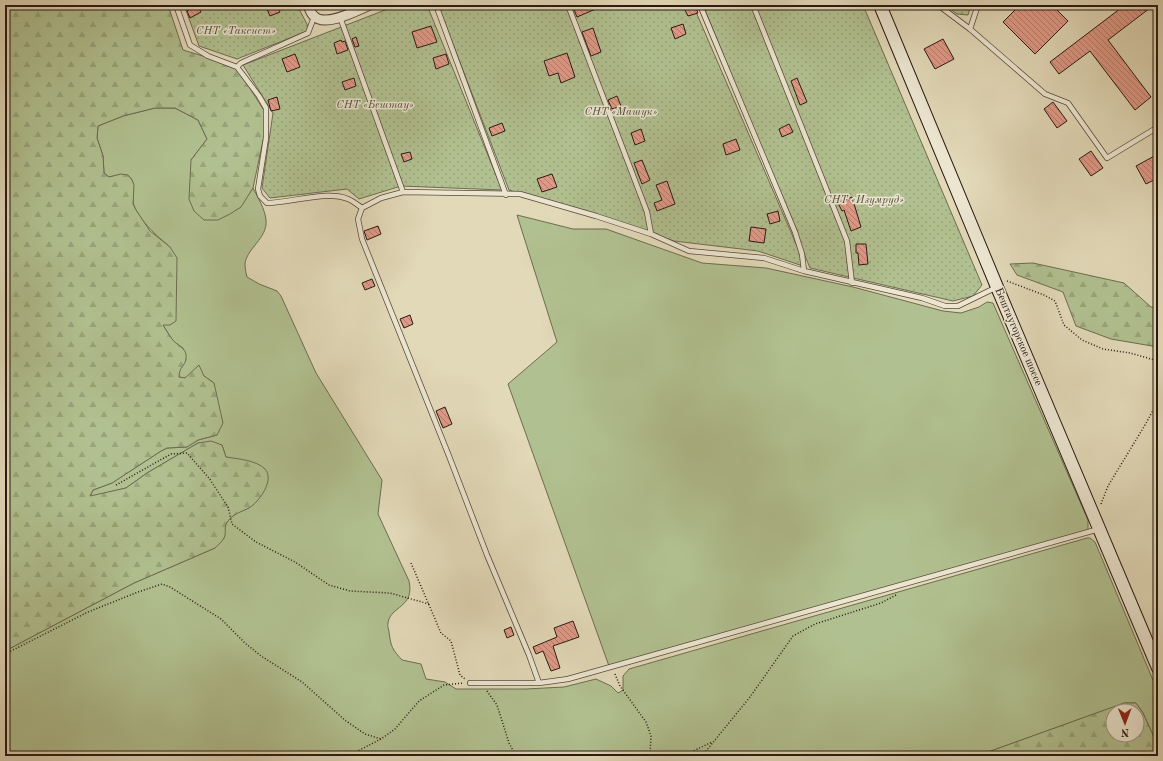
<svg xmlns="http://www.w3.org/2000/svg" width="1163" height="761" viewBox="0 0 1163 761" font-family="'Old Standard TT',serif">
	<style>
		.grass { fill: #b1c090; stroke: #6d6c51 }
		.forest { fill: url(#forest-firs); stroke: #6d6c51; fill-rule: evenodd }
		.park { fill: url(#park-dots); stroke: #6d6c51 }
		.building { fill: url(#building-back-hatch); stroke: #291912 }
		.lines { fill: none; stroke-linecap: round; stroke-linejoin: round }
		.lane-casing { stroke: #57493c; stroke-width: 6 }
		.street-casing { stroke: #57493c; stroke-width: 11 }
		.secondary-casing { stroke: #291912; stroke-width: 14 }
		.path { stroke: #291912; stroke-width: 1.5; stroke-dasharray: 1 2; stroke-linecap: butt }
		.lane { stroke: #ece6d1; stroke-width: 4.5 }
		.street { stroke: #ece6d1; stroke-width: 9 }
		.secondary { stroke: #ece6d1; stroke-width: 12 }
		.labels { text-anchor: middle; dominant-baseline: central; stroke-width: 3; stroke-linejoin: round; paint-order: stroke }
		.park-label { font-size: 11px; font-style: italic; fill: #524b38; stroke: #ece6d1 }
		.street-label { font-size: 11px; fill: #291912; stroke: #ece6d1 }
	</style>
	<defs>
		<pattern id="forest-firs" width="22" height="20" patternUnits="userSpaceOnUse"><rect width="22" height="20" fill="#b1c090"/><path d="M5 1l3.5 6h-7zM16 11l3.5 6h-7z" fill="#98a47b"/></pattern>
		<pattern id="park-dots" width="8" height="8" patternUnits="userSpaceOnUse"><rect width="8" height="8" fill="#b1c090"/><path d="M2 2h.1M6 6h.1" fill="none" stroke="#98a47b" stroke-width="1.8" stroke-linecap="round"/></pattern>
		<pattern id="building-back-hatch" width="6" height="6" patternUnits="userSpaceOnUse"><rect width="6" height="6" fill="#e19a88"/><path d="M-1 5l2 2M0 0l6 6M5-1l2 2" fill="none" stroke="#b67d6e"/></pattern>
	</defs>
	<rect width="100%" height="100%" fill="#e2d9b8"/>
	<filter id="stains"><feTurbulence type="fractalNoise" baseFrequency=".005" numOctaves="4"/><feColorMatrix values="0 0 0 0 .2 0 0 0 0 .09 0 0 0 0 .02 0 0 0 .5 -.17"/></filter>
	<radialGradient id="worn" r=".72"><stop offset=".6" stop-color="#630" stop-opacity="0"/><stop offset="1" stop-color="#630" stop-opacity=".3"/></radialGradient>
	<path class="grass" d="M155,108H175L198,120L207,139L191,160L240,207L253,188C258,198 265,209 266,220C268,238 246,249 245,264C245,268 246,273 247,277L259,284L277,291L281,296L316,373L382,480L378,514L409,581C415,608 390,606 388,623C387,626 389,630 389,632C391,647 392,649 402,660L421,664L426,679L445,682L456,689H526L564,687L596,679L611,686L618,693L623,690V676L629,669L1087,538H1090L1095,542L1158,692V746L1143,713L1136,703H1125L977,756H5V651L134,583L215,548L224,538L225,526L228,520L238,512L249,508L254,463L226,457L222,445L198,443L147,473L126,488L90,497L93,490L112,483L161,451L167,448L187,447L198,440L217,435L214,383L204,376L185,378L179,377V370L186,360L183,348L173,341L163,325L170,247C157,236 145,226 136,210C126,194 147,168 109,177L104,173L103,156L97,138L98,126L123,116Z
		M517,215L573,229H606L702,263L766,268L853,287L943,311L961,313L979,307L987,302L993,303L1088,520V530L1083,534L609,666L508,384L557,342Z"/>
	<path class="forest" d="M5,5H168L183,50L236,66L268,117L253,188L241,207L230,214L218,220H204L194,211L189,199L191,160L207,139L198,120L175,108H155L123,116L98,126L97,138L103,156L104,173L109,177L121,174L128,175L132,180L134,185L133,204L136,210L150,231L170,247L177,258L176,321L170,325H163C166,330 169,335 172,339C177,346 188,348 186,359C185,366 179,367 179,377L185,378L199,365L204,376L214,383L223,423L217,435L198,440L187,447L167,448L161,451L112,483L93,490L90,496L126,488L147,473L198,443L211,441L222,445L226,457C238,459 256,460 265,469C275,480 259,502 249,508C241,512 233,514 228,521C223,526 227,533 224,538C222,542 218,545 215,548L134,583L5,651Z
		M945,5H971L968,15L957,14Z
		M1033,263L1124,283L1151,307L1158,308V347L1111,339L1076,326L1063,292L1017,275L1010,264Z
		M1124,703H1136L1143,713L1158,746V756H977ZM1113,711H1137V735H1113Z"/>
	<path class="park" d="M184,5H297L310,30L237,59L199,46Z
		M398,5H427L502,190L401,186L359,199L347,189L270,198L262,188L273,113L243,65Z
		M438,5H693L806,267L758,251L674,241L509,190Z
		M703,5H863L982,285L973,296L953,301L810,268Z"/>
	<path class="building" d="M197,5L201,12L190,18L187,11Z
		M274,5H277L280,12L270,16L267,9Z
		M572,5H605L577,17Z
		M1020,5H1052L1068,21L1035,54L1003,22Z
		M1125,5H1154L1108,40L1151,97L1135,110L1090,51L1059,74L1050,62Z
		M695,6L698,13L688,16L685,10Z
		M683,24L686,34L675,39L671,28Z
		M431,26L437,42L417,48L412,32Z
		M593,28L601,52L591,56L582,32Z
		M356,37L359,46L355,47L352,39Z
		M943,39L954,59L935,69L924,49Z
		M341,40L342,42L345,41L348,50L337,54L334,43Z
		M567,53L575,77L561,83L558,73L549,76L544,61Z
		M295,54L300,67L287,72L282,59Z
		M446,54L449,64L436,69L433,58Z
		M354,78L356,86L345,90L342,82Z
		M797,78L807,102L800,105L791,81Z
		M617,96L621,106L612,109L608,100Z
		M277,97L280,109L271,111L268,100Z
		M1053,102L1067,121L1057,128L1044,109Z
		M502,123L505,131L492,136L489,128Z
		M789,124L793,132L782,137L779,129Z
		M641,129L645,141L635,145L631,133Z
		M736,139L740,150L726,155L723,144Z
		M1091,151L1103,168L1091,176L1079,159Z
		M410,152L412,159L404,162L401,154Z
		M1158,154V178L1146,184L1136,166Z
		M642,160L650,180L642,184L634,163Z
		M552,174L557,187L542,192L537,179Z
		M667,181L675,204L657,211L654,203L662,200L656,185Z
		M852,197L861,227L851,231L844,210L842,211L838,203Z
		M778,211L780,221L770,224L767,214Z
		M378,226L381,234L367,240L364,231Z
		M751,227L766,229L764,243L749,241Z
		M856,244H866L868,264L859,265L858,253H856Z
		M372,279L375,286L365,290L362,283Z
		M410,315L413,324L404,328L400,319Z
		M445,407L452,424L443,428L436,411Z
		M573,621L579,637L553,646L560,668L551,671L543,651L536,654L533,647L557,637L554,628Z
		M511,627L514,635L507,638L504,630Z"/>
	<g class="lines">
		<g class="lane-casing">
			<path id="lane" d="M176,5L190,45L208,56L237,67L259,96L266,108V138L258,189L260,196L267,203C291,203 325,190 348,199C353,201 358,205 362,208
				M332,5L337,6L340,5
				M436,5L506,195
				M568,5L647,212L651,234
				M700,5L795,232L802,254L804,271
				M753,5L847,241L852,283
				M938,5L970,29L1045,94L1068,103L1107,158L1158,127
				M340,17L403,192
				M970,29L978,5
				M237,67L241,63L308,33L314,17
				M470,683H539L568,679L1099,529
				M539,683L529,655L487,555L449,456L362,239L358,219L362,208L381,198L403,192L520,194L596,216L651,234L689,251L764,258L804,271L922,298L945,306H958L997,287"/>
		</g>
		<g class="street-casing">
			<path id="street" d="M308,5C309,8 311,14 314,16C325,28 358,10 370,5"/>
		</g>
		<g class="secondary-casing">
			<path id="secondary" d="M880,5L997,287L1158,668"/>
		</g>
		<path class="path" d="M1007,281L1044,295L1055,301L1064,325L1082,340L1103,349L1130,353L1158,361
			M116,485L171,454L187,453L209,478L228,507L232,524L256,542L295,562L329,585L350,591L390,593L429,604
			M1101,504L1108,486L1145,425L1158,401
			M411,563L441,633L451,641L460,675L465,679
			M5,654L88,612L138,592L162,584L170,587L221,619L245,643L261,656L302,682L346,721L365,734L381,739
			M615,674L620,686L646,722L651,736L650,756
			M487,691L497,705L509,743L516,756
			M348,756L381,739L395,729L419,701L444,685L464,683
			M683,756L712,742
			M702,756L750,697L793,636L815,624L881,603L896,595"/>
		<use href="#lane" class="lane"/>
		<use href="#street" class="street"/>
		<use href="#secondary" class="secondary"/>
	</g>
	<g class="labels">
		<g class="park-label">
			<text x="236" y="31">СНТ «Таксист»</text>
			<text x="375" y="105">СНТ «Бештау»</text>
			<text x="621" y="112">СНТ «Машук»</text>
			<text x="864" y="200">СНТ «Изумруд»</text>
		</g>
		<g class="street-label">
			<text transform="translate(1018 337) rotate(67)">Бештаугорское шоссе</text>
		</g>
	</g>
	<rect width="1163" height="761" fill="none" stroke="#e2d9b8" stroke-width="20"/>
	<rect x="6" y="6" width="1151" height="749" fill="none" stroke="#291912" stroke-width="2"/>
	<rect x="10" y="10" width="1143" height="741" fill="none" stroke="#291912"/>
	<g transform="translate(1125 723) rotate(179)"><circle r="19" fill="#ece6d1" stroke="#9e9485"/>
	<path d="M0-3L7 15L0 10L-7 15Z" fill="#8f2418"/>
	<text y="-6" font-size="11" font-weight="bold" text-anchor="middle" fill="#291912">N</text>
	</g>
	<rect width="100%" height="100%" filter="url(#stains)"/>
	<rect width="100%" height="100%" fill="url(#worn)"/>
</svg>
